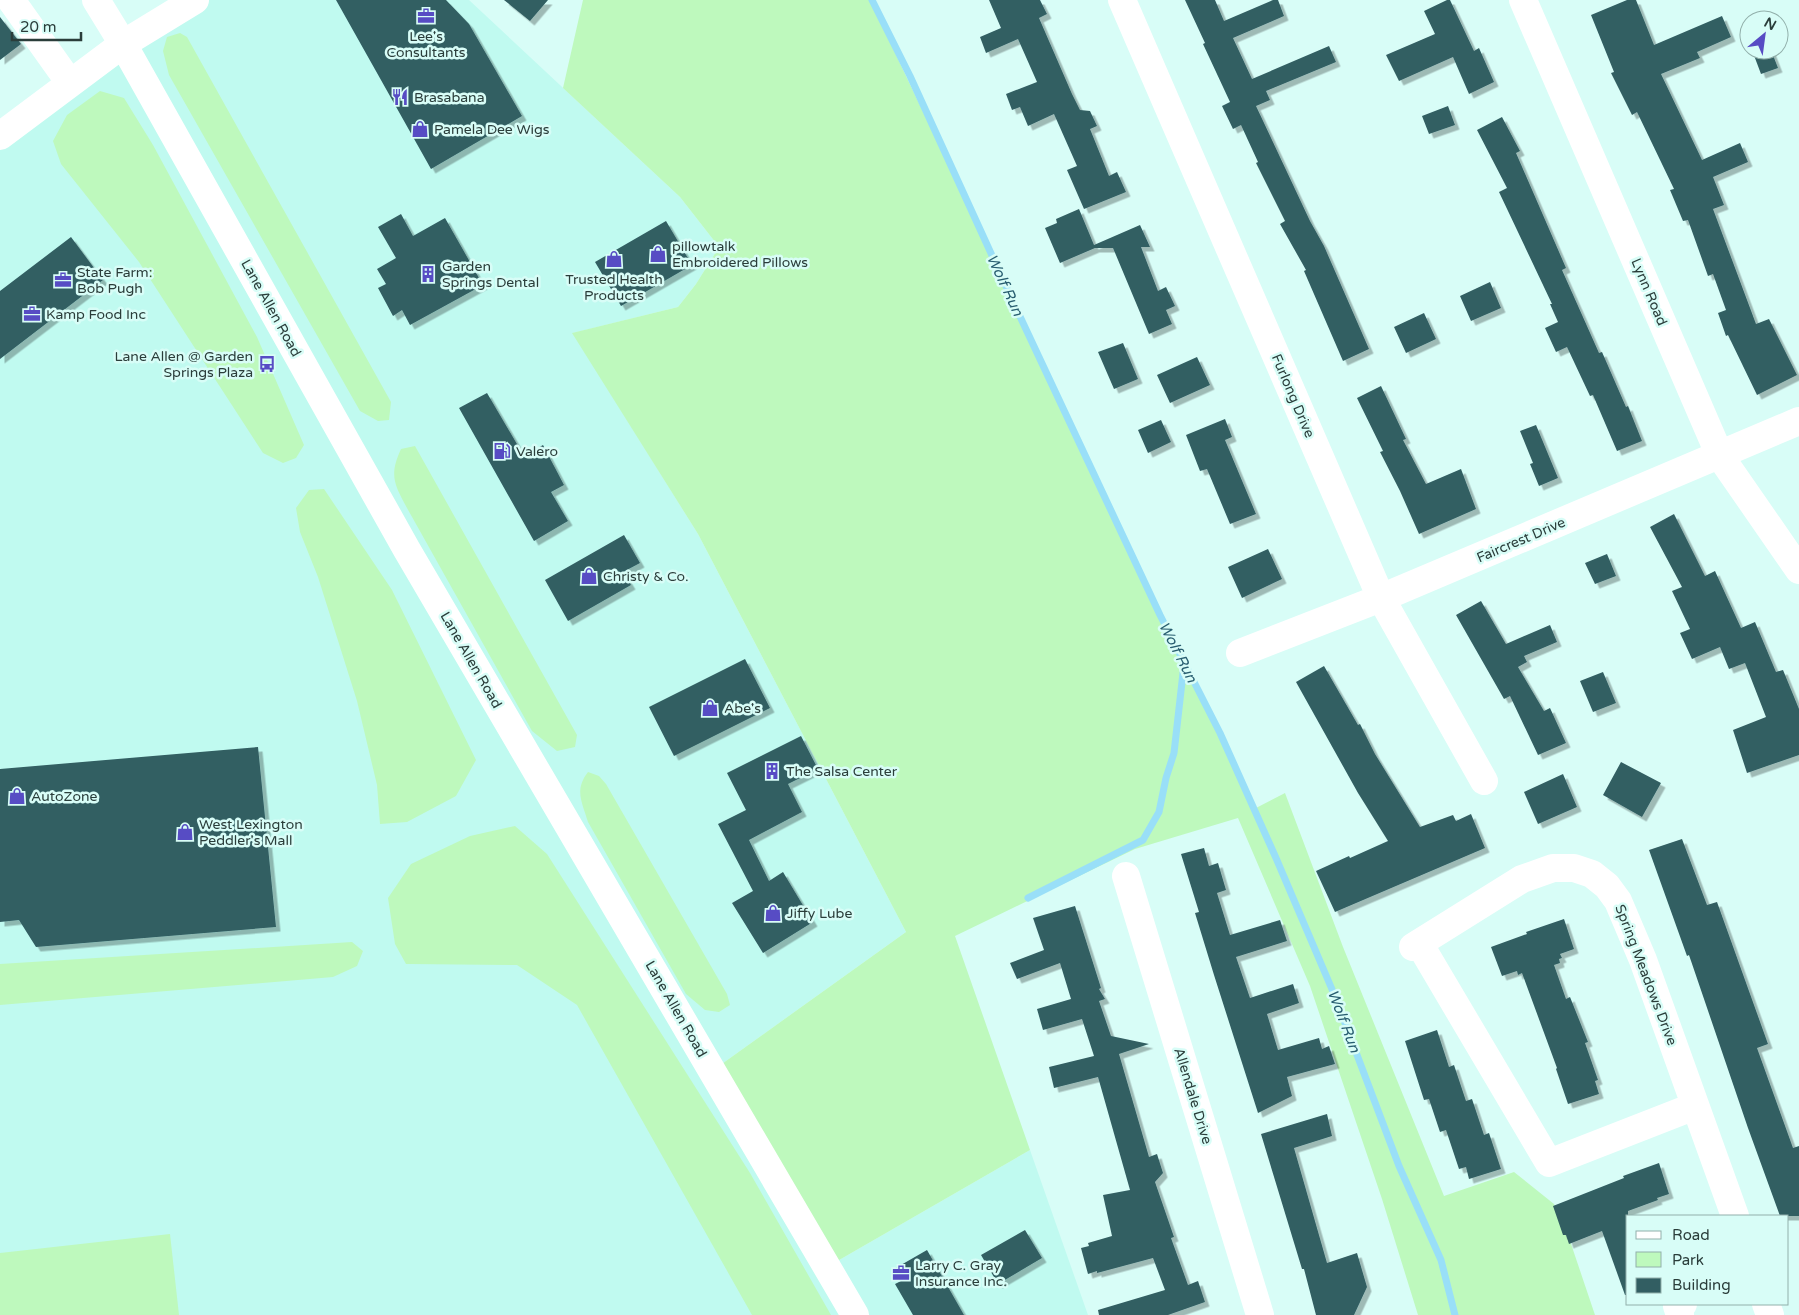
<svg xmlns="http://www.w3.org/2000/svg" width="1799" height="1315" viewBox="0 0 1799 1315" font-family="'Varela Round',sans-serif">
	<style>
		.built { fill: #c0faf0 }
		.green { fill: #bef9bd }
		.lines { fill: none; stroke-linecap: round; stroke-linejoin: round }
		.stream { stroke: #99dff8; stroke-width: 7 }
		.building { fill: #325e62; filter: url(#shadow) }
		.minor { stroke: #fff; stroke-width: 28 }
		.major { stroke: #fff; stroke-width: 28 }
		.labels { text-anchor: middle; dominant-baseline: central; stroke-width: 5; stroke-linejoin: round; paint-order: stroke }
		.poi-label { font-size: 14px; fill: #2a3d3a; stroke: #d8fdf7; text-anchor: start }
		.street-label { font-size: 14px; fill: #2a3d3a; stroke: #d8fdf7 }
		.water-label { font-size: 15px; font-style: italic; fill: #285e70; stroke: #d8fdf7 }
	</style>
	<defs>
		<filter id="shadow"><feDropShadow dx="4.5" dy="4.5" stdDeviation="0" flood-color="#0004"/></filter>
	</defs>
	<rect width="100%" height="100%" fill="#d8fdf7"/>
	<path class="built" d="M195,0H469L680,197L719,247L696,284L678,307L573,333L698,534L906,932L712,1071L827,1267L1030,1150L1088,1315H0V136Z"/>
	<path class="green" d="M583,0H870L1254,809L1285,793L1343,947L1444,1196L1514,1172L1554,1204L1568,1235L1595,1315H1418L1382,1199L1310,986L1238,818L1135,849L955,936L1030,1150L827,1267L712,1071L906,932L698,534L572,333L678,307L696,284L719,247L680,197L563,88Z
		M180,33L187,37L391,402L389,420L378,421L360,411L169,75L163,51L167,37Z
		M100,91L124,98L153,145L257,337L304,445L296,458L283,463L263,453L139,262L61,164L53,141L67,115Z
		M415,446L577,735L575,747L557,751L532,731L407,508C394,484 389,475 401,449Z
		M324,489L392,590L476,760L456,796L407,822L380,824L377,785L357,701L318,577L300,532L296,508L309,490Z
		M588,772L599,776L606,784L727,994L730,1005L719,1012L705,1010L686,994L588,822C582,802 574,790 588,772Z
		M515,826L547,854L750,1173L831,1315H752L577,1005L517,965L406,964L395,944L388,898L411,864L470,836Z
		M352,942L363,951L357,966L333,977L0,1005V964Z
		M170,1234L179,1315H0V1253Z"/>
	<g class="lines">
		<path class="stream" d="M872,0L910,76L1016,308L1160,615L1220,733L1276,858L1334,994L1399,1166L1441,1260L1455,1315
			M1028,898L1143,840L1159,812L1166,778L1174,753L1184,664"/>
	</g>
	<path class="building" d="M336,0H446L469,24L522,116L431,169Z
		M504,0H548L530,21Z
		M989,0H1040L1047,14L1039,18L1072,94L1080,110L1090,111L1097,126L1090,129L1109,176L1117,172L1126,192L1084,209L1067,170L1077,166L1054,114L1028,126L1020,107L1012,110L1006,94L1037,82L1018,39L986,53L980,37L1001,28Z
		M1185,0H1215L1224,21L1273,0H1278L1284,16L1233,38L1252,79L1329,46L1336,62L1266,91L1270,100L1256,106L1310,221L1324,246L1369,349L1343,361L1304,271L1306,270L1280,224L1285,221L1256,163L1258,162L1241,125L1233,129L1222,106L1230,102L1203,44L1205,43Z
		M1447,0H1450L1474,51L1479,48L1494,82L1469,94L1453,57L1399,81L1386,55L1435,34L1424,11Z
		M1627,0H1636L1654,45L1722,16L1731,37L1697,52L1700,58L1661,74L1702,160L1740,143L1748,162L1713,177L1724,205L1713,209L1756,324L1769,319L1797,375L1757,395L1728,335L1726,336L1718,313L1726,310L1713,274L1708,276L1688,220L1683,221L1670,190L1674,189L1637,112L1632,115L1611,73L1614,72L1591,15Z
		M0,17L21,44L0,60Z
		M1752,50H1771L1778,68L1761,74Z
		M1448,106L1455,125L1429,134L1422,116Z
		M1502,117L1520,151L1516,153L1566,268L1562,270L1599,353L1602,352L1626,407L1628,406L1642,441L1617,451L1593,395L1590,396L1567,347L1556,352L1545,328L1558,322L1550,304H1552L1499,192L1507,188L1477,130Z
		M1079,209L1094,245L1140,225L1150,247H1141L1158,291L1166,287L1175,306L1166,310L1172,324L1149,334L1113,248H1095L1060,263L1045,228L1057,223L1056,219Z
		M401,214L413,236L445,218L483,285L410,325L402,310L393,316L378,288L386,284L377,269L396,258L378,227Z
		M666,221L692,265L621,306L595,262Z
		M71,237L103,280L0,359V291Z
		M1490,282L1501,308L1471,321L1460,296Z
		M1424,313L1436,339L1406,353L1394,327Z
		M1123,343L1138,379L1114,389L1098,352Z
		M1197,357L1210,385L1170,403L1157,375Z
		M1381,386L1406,439L1403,440L1426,484L1461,469L1476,509L1419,534L1400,491L1380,452L1383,451L1357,398Z
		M487,393L524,456L543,445L564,485L551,492L568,521L534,541L459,408Z
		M1225,419L1232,437L1225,440L1256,514L1230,524L1207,469L1200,471L1186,435Z
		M1161,420L1171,442L1148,453L1138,430Z
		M1536,425L1558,478L1539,486L1530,464L1533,463L1520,431Z
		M1674,514L1705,576L1715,571L1741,628L1755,622L1776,672L1783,670L1799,709V755L1747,773L1733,730L1766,717L1745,663L1729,669L1720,647L1692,659L1680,633L1690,629L1672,591L1682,587L1650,527Z
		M624,535L640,563L623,572L631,585L568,621L545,580Z
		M1268,549L1282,579L1242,598L1228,567Z
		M1607,554L1616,576L1595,584L1585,563Z
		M1481,601L1506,644L1550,625L1557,642L1524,656L1527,662L1518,667L1544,711L1550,708L1566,743L1538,755L1510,696L1504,699L1456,615Z
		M745,659L770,708L674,756L649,707Z
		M1324,666L1358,725L1360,724L1375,754L1420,827L1453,815L1456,821L1471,814L1485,848L1335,912L1316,871L1349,856L1350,858L1388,841L1358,793L1296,682Z
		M1603,672L1616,703L1593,712L1580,681Z
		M801,736L818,769L788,784L802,812L749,840L769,881L783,872L813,922L763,953L732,903L753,891L718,824L746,810L727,773Z
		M258,747L276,927L36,947L19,920L0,922V769Z
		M1621,762L1661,783L1642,817L1603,795Z
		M1563,774L1577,807L1538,824L1524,792Z
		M1682,839L1707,905L1717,902L1768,1044L1757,1048L1793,1148L1799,1146V1216H1780L1748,1128L1689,955L1687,956L1649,850Z
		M1204,848L1209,866L1218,863L1226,890L1217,893L1230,935L1280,920L1287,941L1236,957L1250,998L1293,984L1299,1003L1267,1014L1278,1050L1319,1038L1322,1049L1329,1046L1335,1064L1287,1077L1292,1096L1258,1113L1214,975L1195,913L1199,912L1181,854Z
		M1075,906L1101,988L1099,989L1105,999L1099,1001L1111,1036L1149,1044L1119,1054L1149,1157L1157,1154L1163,1173L1155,1182L1174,1237L1171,1238L1188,1285L1198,1281L1205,1302L1168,1315H1099L1098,1310L1165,1290L1153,1258L1097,1273V1271L1088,1274L1081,1248L1089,1246L1088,1243L1112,1236L1103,1195L1130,1190L1098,1077L1054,1088L1049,1067L1094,1056L1082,1019L1043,1030L1037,1009L1071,999L1060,963L1017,979L1010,963L1044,950L1033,918Z
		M1564,919L1574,949L1560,954L1562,958L1559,959L1560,963L1554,965L1566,999L1570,997L1588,1042L1585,1043L1598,1080L1595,1081L1599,1094L1568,1104L1556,1069L1557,1068L1522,973L1518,975L1517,971L1502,976L1491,947L1527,934L1526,932Z
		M1437,1030L1449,1067L1454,1065L1466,1101L1472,1099L1484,1135L1489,1133L1501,1169L1469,1179L1466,1167L1459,1169L1446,1130L1440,1132L1429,1099L1424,1100L1405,1041Z
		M1327,1114L1332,1136L1294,1148L1327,1263L1357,1253L1367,1287L1354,1315H1316L1304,1269H1302L1261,1134Z
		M1659,1163L1669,1194L1657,1198L1658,1200L1628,1211V1295H1625L1602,1231L1569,1244L1566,1235H1563L1553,1206L1624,1178L1623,1176Z
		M1025,1230L1042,1258L998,1284L981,1255Z
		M927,1250L964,1315H913L895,1284L901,1281L894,1269Z"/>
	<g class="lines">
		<path class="minor" d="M11,0L70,83
			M1122,0L1381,598L1484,781
			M1523,0L1720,456L1799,570
			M0,136L123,44L195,0
			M1240,653L1381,598L1799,421
			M1126,876L1260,1315
			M1419,943L1549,1163L1695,1106
			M1413,947L1522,879L1553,868H1574L1592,874L1607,886L1618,901L1643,960L1735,1216
			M1766,1304L1770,1315
			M1680,1315L1677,1306L1683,1304"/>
		<path class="major" d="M96,0L123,44L407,550L855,1315"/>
	</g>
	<defs>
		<g id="office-bare" transform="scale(1.35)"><path d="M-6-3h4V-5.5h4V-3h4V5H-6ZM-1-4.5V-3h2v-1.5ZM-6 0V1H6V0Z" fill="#574cc4" stroke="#d8fdf7" stroke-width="2.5" paint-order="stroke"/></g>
		<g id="restaurant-bare" transform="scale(1.35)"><path d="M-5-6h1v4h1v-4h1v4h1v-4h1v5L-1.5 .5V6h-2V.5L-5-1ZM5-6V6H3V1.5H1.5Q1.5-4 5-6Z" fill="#574cc4" stroke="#d8fdf7" stroke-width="2.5" paint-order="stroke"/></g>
		<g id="shop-bare" transform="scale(1.35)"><path d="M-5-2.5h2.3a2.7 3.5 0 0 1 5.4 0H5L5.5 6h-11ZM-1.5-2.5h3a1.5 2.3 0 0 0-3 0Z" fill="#574cc4" stroke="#d8fdf7" stroke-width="2.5" paint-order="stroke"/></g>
		<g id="building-bare" transform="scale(1.35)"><path d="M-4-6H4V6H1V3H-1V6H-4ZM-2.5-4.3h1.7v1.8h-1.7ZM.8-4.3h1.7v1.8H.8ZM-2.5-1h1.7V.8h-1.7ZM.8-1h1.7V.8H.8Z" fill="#574cc4" stroke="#d8fdf7" stroke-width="2.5" paint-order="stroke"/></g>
		<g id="bus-bare" transform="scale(1.35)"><path d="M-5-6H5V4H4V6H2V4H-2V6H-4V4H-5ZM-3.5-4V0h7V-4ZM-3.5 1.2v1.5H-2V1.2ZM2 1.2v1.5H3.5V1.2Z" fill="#574cc4" stroke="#d8fdf7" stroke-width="2.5" paint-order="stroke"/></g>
		<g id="fuel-bare" transform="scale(1.35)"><path d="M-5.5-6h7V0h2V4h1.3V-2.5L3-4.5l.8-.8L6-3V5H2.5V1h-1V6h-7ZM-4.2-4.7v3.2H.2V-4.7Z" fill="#574cc4" stroke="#d8fdf7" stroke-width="2.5" paint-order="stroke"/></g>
	</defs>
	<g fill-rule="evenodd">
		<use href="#office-bare" x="426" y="16"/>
		<use href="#restaurant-bare" x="400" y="97"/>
		<use href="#shop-bare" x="420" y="129"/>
		<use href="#shop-bare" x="658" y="254"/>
		<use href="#shop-bare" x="614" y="259"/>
		<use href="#building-bare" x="428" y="274"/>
		<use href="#office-bare" x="63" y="280"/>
		<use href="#office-bare" x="32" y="314"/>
		<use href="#bus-bare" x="267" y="364"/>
		<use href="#fuel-bare" x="502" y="451"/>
		<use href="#shop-bare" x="589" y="576"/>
		<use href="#shop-bare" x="710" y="708"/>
		<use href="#building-bare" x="772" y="771"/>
		<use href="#shop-bare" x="17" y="796"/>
		<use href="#shop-bare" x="185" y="832"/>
		<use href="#shop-bare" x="773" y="913"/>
		<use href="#office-bare" x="901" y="1273"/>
	</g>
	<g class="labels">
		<g class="poi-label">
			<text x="426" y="36" text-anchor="middle">Lee's<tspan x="426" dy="16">Consultants</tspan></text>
			<text x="414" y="97">Brasabana</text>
			<text x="434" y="129">Pamela Dee Wigs</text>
			<text x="672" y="246">pillowtalk<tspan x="672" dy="16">Embroidered Pillows</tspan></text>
			<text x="442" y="266">Garden<tspan x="442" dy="16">Springs Dental</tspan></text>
			<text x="77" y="272">State Farm:<tspan x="77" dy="16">Bob Pugh</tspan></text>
			<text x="614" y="279" text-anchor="middle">Trusted Health<tspan x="614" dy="16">Products</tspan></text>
			<text x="46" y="314">Kamp Food Inc</text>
			<text x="253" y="356" text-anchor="end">Lane Allen @ Garden<tspan x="253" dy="16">Springs Plaza</tspan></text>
			<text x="516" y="451">Valero</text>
			<text x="603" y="576">Christy &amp; Co.</text>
			<text x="724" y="708">Abe's</text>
			<text x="786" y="771">The Salsa Center</text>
			<text x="31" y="796">AutoZone</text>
			<text x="199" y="824">West Lexington<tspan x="199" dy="16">Peddler's Mall</tspan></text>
			<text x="787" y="913">Jiffy Lube</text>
			<text x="915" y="1265">Larry C. Gray<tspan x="915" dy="16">Insurance Inc.</tspan></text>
		</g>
		<g class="street-label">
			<text transform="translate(1649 292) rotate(67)">Lynn Road</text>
			<text transform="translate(271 308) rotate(61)">Lane Allen Road</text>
			<text transform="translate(1293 396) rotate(67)">Furlong Drive</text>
			<text transform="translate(1521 540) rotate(-23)">Faircrest Drive</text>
			<text transform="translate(471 660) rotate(60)">Lane Allen Road</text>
			<text transform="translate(1646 975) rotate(69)">Spring Meadows Drive</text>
			<text transform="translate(676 1009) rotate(60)">Lane Allen Road</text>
			<text transform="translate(1193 1096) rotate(73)">Allendale Drive</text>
		</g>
		<g class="water-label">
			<text transform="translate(1005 285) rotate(65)">Wolf Run</text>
			<text transform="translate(1178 652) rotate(63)">Wolf Run</text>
			<text transform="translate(1344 1021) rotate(69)">Wolf Run</text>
		</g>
	</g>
	<rect x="1626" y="1215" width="162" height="90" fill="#d8fdf7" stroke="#92b0ab"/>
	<rect x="1636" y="1231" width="25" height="8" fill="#ffffff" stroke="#92b0ab"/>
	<text x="1672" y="1240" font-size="15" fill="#2a3d3a">Road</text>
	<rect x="1636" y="1252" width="25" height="15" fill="#bef9bd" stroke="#92b0ab"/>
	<text x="1672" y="1265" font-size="15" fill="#2a3d3a">Park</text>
	<rect x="1636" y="1278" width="25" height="15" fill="#325e62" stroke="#92b0ab"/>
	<text x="1672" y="1290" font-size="15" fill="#2a3d3a">Building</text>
	<g transform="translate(1764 35) rotate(29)"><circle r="24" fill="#d8fdf7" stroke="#92b0ab"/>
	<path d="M0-4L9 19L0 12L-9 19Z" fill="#574cc4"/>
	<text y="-8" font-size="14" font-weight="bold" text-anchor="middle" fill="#2a3d3a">N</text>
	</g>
	<path d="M12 32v8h69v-8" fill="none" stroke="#2a3d3a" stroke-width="2.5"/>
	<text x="20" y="32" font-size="15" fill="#2a3d3a" stroke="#d8fdf7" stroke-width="4" paint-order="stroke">20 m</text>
</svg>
